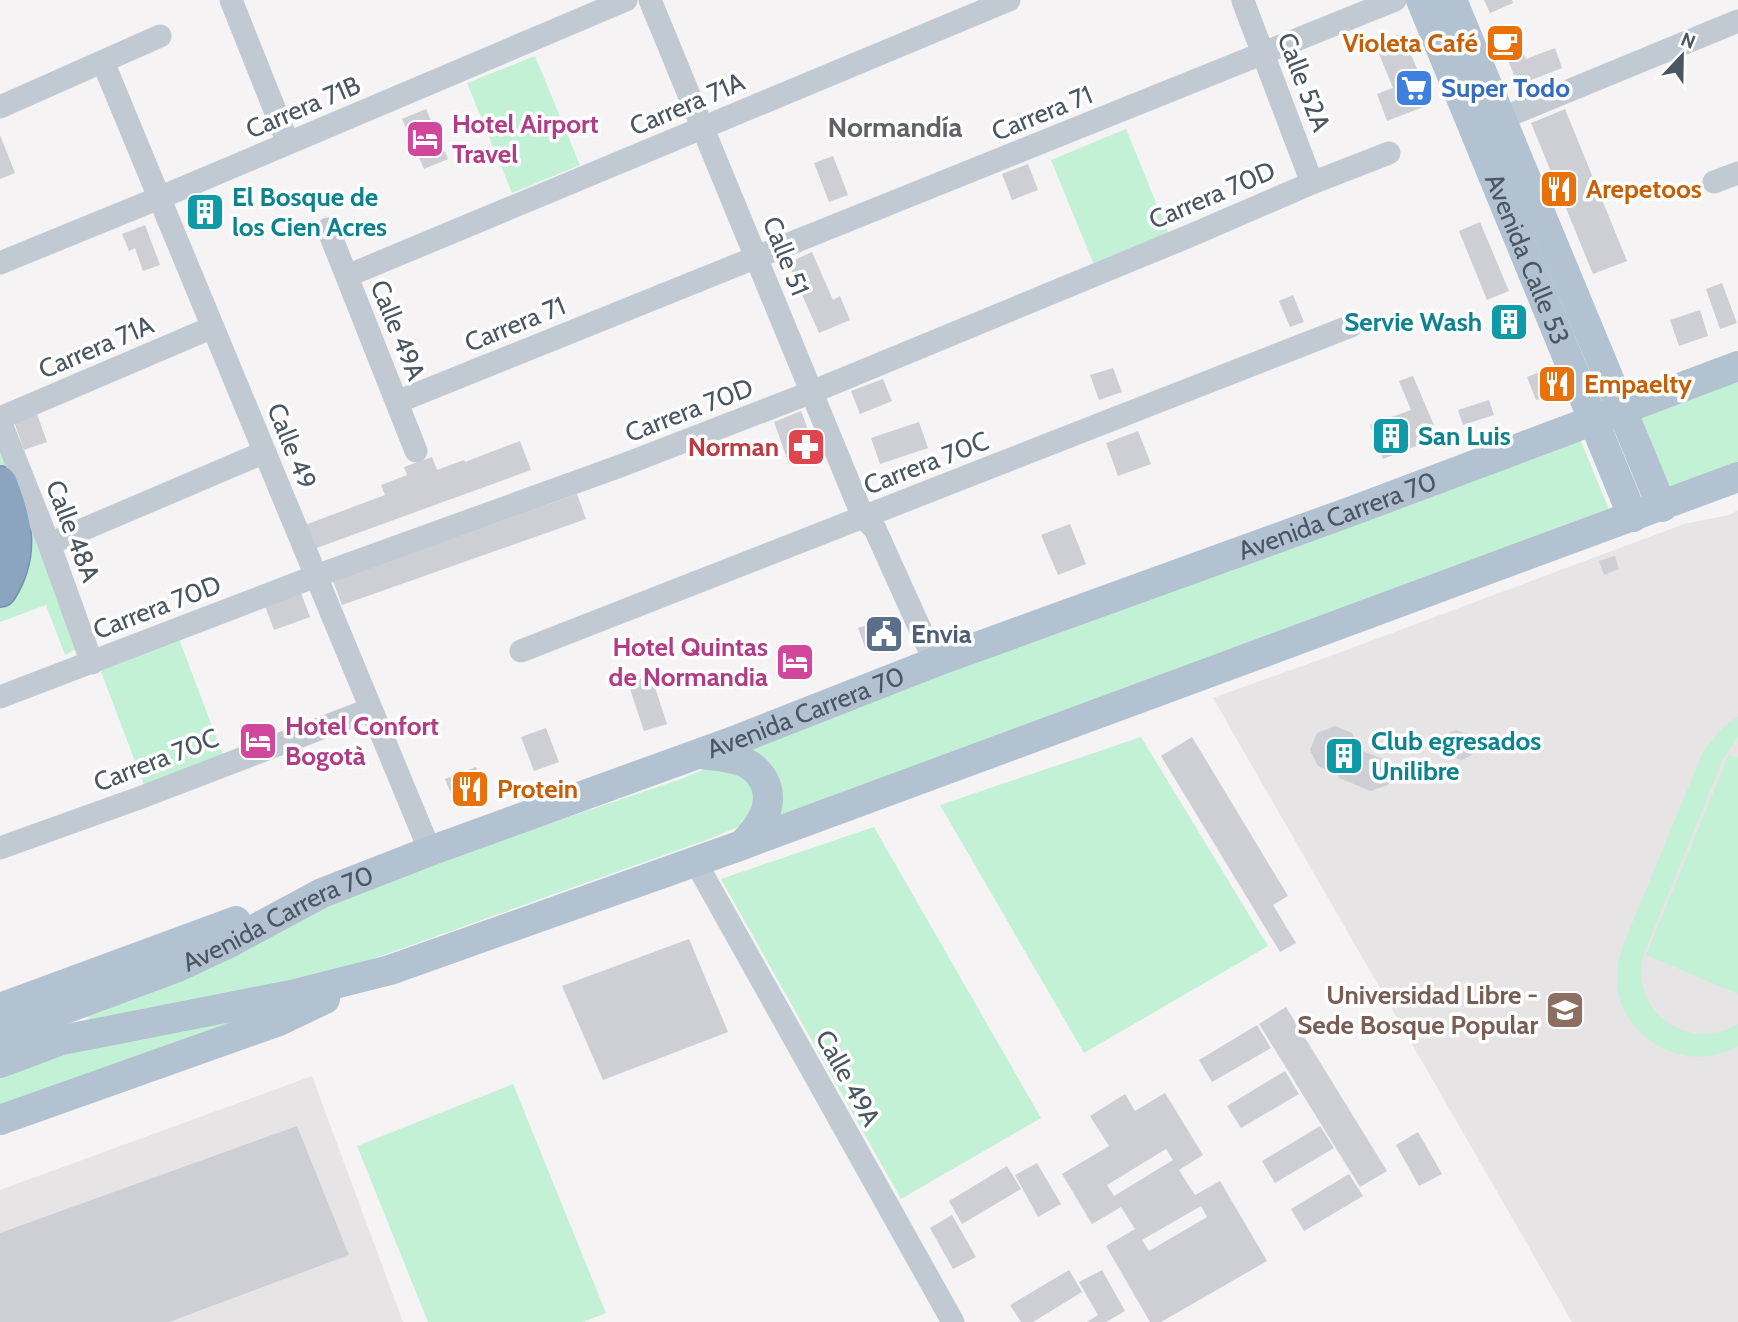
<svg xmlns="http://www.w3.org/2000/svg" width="1738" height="1322" viewBox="0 0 1738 1322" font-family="Cabin,sans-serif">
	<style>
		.education { fill: #e6e4e5 }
		.green { fill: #c3f1d5 }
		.building { fill: #cdcfd5; fill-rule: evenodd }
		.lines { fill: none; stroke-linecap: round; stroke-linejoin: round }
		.highway-casing { stroke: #7690ad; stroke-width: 36 }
		.minor { stroke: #c1cad2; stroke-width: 23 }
		.major { stroke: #b3c2d1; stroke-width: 30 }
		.highway { stroke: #8ba5c1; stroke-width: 33 }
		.labels { text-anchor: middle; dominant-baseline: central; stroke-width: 7; stroke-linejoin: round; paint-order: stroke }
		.food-label { font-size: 26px; font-weight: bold; fill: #c56008; stroke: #fff; text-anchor: start }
		.street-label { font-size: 26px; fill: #4a5661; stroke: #fff }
		.shop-label { font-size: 26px; font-weight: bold; fill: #366cbe; stroke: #fff; text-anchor: start }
		.hotel-label { font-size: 26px; font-weight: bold; fill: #b23c85; stroke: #fff; text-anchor: start }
		.culture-label { font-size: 26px; font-weight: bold; fill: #0d838f; stroke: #fff; text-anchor: start }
		.health-label { font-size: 26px; font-weight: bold; fill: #be3a42; stroke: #fff; text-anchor: end }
		.service-label { font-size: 26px; font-weight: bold; fill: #4e5e75; stroke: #fff; text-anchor: start }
		.education-label { font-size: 26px; font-weight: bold; fill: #785e54; stroke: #fff; text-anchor: end }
		.neighbourhood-label { font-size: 28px; font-weight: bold; fill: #5f6368; stroke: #fff }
	</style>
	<rect width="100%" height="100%" fill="#f5f3f3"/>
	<path class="education" d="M1738,510V1322H1572L1213,698L1333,655L1684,524L1729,515Z
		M312,1076L403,1322H0V1190Z"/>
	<path class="green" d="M535,56L580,165L512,193L467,83Z
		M1126,129L1172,242L1097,272L1051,160Z
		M1738,379V467L1668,495L1637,418Z
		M0,434L76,649L65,655L46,605L0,622Z
		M1580,439L1611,514L772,823L747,748L1138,601Z
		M179,639L223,755L144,785L100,669Z
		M1738,717V737L1723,759L1643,956C1630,1013 1689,1053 1738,1024V1046C1691,1074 1629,1044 1618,992C1614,973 1619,956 1626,938L1703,752C1713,738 1723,725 1738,717Z
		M1141,737L1268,946L1084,1053L940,805Z
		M1729,755L1738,758V994L1646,955Z
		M717,764L741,770L761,792L747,823L712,838L358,964L247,990L89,1020L88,1016L394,876L681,779Z
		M874,827L1041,1118L901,1199L721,879Z
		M247,1017L0,1108V1077L42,1062L135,1034Z
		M513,1084L606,1313L583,1322H428L357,1146Z"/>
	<path class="building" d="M1484,0H1512L1513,3L1490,13Z
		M1515,32L1526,59L1555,48L1562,68L1518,85L1499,38Z
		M1400,34L1413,59L1431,104L1387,121L1377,94L1393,88L1375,44Z
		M426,109L448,159L424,169L402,119Z
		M1565,109L1627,261L1593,274L1531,123Z
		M0,135L15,173L0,179Z
		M833,156L848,195L829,202L814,163Z
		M1028,164L1038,190L1012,200L1002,174Z
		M216,197L224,215L194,227L187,209Z
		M1480,222L1509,291L1487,300L1459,231Z
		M145,225L160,265L143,271L135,248L129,251L122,234Z
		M812,252L833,300L840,296L850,320L819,333L788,263Z
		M1722,283L1737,323L1720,329L1706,289Z
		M1293,295L1304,322L1290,327L1279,301Z
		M1515,304L1526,331L1502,340L1491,314Z
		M1700,310L1708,336L1679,346L1670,320Z
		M1113,368L1122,392L1099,400L1090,375Z
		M1550,368L1560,391L1536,400L1527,377Z
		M1413,376L1439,437L1383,459L1370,425L1411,410L1399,381Z
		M883,379L892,401L860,414L851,391Z
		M1489,400L1494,415L1463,425L1458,410Z
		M801,411L817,454L789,464L774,422Z
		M37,414L47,442L24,450L14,422Z
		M919,422L928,448L880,464L871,438Z
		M1138,431L1151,464L1118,476L1106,443Z
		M520,441L531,470L314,549L305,525L385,495L381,485L407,475L404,467L432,457L437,470L464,460L465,462Z
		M577,494L586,519L342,605L333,581Z
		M1070,524L1086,564L1058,575L1041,535Z
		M1615,556L1619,569L1604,575L1599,561Z
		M301,593L310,617L274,630L265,606Z
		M888,618L894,636L865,647L858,628Z
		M805,647L811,669L785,677L778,655Z
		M651,675L667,724L644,731L628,683Z
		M1335,726L1352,733L1360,750L1386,760L1393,772L1388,785L1371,791L1339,778L1337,772L1334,773L1318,766L1310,750L1317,733Z
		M546,728L559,762L534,771L521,737Z
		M1456,730L1470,735L1476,745L1472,755L1462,760L1448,756L1442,746L1445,735Z
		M1192,737L1288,896L1273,905L1296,943L1280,952L1161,756Z
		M476,767L484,789L454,801L445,779Z
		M689,939L728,1032L603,1080L562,986Z
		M1286,1007L1387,1171L1360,1187L1259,1024Z
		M1257,1025L1271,1048L1212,1082L1199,1060Z
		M1285,1071L1299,1094L1241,1128L1227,1106Z
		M1165,1093L1203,1155L1179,1170L1187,1183L1195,1195L1220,1181L1267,1261L1161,1322H1150L1106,1246L1135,1229L1121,1207L1092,1224L1062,1174L1109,1146L1090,1116L1125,1094L1135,1111ZM1166,1149L1173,1160L1114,1196L1107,1185ZM1201,1206L1207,1217L1149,1251L1142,1240Z
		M297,1126L349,1255L169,1322H0V1233Z
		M1320,1126L1334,1148L1275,1183L1262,1161Z
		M1418,1132L1442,1174L1419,1186L1396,1145Z
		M1037,1163L1061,1204L1038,1217L1015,1175Z
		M1007,1166L1021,1189L962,1224L949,1201Z
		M1349,1174L1363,1196L1304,1231L1291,1209Z
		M952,1215L976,1257L953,1269L930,1228Z
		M1069,1270L1082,1292L1033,1322H1021L1010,1305Z
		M1102,1270L1125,1311L1106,1322H1087L1098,1315L1079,1282Z"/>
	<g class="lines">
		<g class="highway-casing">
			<path id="highway" d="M0,483C15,520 23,553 0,590"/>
		</g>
		<path class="minor" d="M231,0L288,143
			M650,0L863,517L875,529L935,662
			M1243,1L1312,183
			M103,62L430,851
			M0,107L160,36
			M1488,124L1738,21
			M1714,182L1738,173
			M328,229L416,451
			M0,263L159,198L626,0
			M347,276L1009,0
			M397,402L1395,0
			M0,418L213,327
			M0,421L49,544L92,663
			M49,544L265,452
			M521,651L1351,326
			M0,697L316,576L623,465L812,392L1187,237L1312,183L1389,153
			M0,848L142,797L371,709
			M695,861L953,1322"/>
		<g class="major">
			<path id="s1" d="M1421,0L1633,517"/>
			<path d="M1452,0L1662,507"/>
			<path d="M700,754C714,756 730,756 744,762C753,766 759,772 764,781C776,806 759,828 742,845"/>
			<path d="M0,1008L236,921"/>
			<path id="s2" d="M0,1033L178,967L227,944L322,893L430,851L739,739L935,662L1352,511L1738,366"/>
			<path d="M0,1063L62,1040L291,995L390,970L742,845L1738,477"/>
			<path d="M0,1120L279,1021L325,999"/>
		</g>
		<use href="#highway" class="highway"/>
	</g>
	<defs>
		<g id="cafe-square" transform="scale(2.0125)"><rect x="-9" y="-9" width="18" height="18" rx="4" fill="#e8710a" stroke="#fff"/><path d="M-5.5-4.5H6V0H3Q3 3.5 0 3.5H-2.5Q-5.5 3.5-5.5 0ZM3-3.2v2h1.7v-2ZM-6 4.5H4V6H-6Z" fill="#fff"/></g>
		<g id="supermarket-square" transform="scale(2.0125)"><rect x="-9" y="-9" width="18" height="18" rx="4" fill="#3f7fe0" stroke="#fff"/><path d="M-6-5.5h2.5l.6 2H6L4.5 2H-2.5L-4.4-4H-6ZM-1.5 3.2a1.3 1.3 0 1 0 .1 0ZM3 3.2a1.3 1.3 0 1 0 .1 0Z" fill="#fff"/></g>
		<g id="hotel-square" transform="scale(2.0125)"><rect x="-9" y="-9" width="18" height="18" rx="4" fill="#d1479c" stroke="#fff"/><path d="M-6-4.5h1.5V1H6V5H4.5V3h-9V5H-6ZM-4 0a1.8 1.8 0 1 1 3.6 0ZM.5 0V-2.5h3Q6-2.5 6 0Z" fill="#fff"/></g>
		<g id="restaurant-square" transform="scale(2.0125)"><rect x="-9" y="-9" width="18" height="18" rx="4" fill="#e8710a" stroke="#fff"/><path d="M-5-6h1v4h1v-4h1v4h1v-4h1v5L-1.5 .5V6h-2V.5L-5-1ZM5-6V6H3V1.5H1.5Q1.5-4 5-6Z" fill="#fff"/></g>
		<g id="building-square" transform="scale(2.0125)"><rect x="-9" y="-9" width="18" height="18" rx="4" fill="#0f9aa8" stroke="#fff"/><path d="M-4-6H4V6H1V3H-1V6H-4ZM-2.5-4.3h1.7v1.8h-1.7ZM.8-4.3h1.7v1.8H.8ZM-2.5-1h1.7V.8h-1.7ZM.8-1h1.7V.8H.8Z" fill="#fff"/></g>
		<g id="pharmacy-square" transform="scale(2.0125)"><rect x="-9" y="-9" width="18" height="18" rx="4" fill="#e0444e" stroke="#fff"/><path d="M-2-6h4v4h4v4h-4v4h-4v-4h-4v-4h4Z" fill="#fff"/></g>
		<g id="civic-square" transform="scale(2.0125)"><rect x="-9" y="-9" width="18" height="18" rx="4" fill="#5c6f8a" stroke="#fff"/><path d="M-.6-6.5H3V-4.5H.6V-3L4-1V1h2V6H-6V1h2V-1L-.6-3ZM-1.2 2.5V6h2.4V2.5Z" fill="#fff"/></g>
		<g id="university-square" transform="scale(2.0125)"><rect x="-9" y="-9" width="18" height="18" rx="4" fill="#8d6e63" stroke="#fff"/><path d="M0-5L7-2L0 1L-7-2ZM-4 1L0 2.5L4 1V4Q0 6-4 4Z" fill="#fff"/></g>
	</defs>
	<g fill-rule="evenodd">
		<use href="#cafe-square" x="1505" y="43"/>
		<use href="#supermarket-square" x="1414" y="88"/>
		<use href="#hotel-square" x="425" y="139"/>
		<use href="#restaurant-square" x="1559" y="189"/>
		<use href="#building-square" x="205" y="212"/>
		<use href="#building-square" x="1509" y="322"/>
		<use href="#restaurant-square" x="1557" y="384"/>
		<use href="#building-square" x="1391" y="436"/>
		<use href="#pharmacy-square" x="806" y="447"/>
		<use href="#civic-square" x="884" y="634"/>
		<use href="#hotel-square" x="795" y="662"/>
		<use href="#hotel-square" x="258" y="741"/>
		<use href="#building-square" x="1344" y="756"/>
		<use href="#restaurant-square" x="470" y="789"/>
		<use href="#university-square" x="1565" y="1010"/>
	</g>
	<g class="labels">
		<g class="food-label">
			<text x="1478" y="43" text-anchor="end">Violeta Café</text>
			<text x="1586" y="189">Arepetoos</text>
			<text x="1584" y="384">Empaelty</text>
			<text x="497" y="789">Protein</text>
		</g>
		<g class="street-label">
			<text transform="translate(1304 82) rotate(69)">Calle 52A</text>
			<text transform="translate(687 104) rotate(-23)">Carrera 71A</text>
			<text transform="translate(303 107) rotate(-23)">Carrera 71B</text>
			<text transform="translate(1042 113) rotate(-22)">Carrera 71</text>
			<text transform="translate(1212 195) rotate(-23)">Carrera 70D</text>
			<text transform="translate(786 256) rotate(68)">Calle 51</text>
			<text stroke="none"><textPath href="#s1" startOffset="280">Avenida Calle 53</textPath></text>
			<text transform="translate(515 324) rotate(-22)">Carrera 71</text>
			<text transform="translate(398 330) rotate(68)">Calle 49A</text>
			<text transform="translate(96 347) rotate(-23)">Carrera 71A</text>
			<text transform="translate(689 410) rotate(-21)">Carrera 70D</text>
			<text transform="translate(292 446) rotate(68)">Calle 49</text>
			<text transform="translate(926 463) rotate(-21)">Carrera 70C</text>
			<text stroke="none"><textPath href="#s2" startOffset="1435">Avenida Carrera 70</textPath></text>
			<text transform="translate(73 531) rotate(69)">Calle 48A</text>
			<text transform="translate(157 607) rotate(-21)">Carrera 70D</text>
			<text stroke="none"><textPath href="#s2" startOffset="868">Avenida Carrera 70</textPath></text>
			<text transform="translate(156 760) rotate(-21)">Carrera 70C</text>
			<text stroke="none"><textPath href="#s2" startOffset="301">Avenida Carrera 70</textPath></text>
			<text transform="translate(848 1078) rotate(61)">Calle 49A</text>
		</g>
		<g class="shop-label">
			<text x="1441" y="88">Super Todo</text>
		</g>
		<g class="hotel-label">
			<text x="452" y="124">Hotel Airport<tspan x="452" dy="30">Travel</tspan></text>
			<text x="768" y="647" text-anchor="end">Hotel Quintas<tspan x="768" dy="30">de Normandia</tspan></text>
			<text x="285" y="726">Hotel Confort<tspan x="285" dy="30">Bogotà</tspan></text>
		</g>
		<g class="culture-label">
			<text x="232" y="197">El Bosque de<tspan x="232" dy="30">los Cien Acres</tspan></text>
			<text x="1482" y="322" text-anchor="end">Servie Wash</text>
			<text x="1418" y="436">San Luis</text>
			<text x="1371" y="741">Club egresados<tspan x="1371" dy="30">Unilibre</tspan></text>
		</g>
		<g class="health-label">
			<text x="779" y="447">Norman</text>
		</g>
		<g class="service-label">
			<text x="911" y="634">Envia</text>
		</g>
		<g class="education-label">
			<text x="1538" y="995">Universidad Libre -<tspan x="1538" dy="30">Sede Bosque Popular</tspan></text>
		</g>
		<g class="neighbourhood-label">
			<text x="895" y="127">Normandía</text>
		</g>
	</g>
	<g transform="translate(1682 56) rotate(22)" stroke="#ffffff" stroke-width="5" paint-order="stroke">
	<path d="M0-5L12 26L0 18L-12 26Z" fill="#4a5661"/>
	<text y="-10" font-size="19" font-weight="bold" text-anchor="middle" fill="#4a5661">N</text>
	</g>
</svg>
